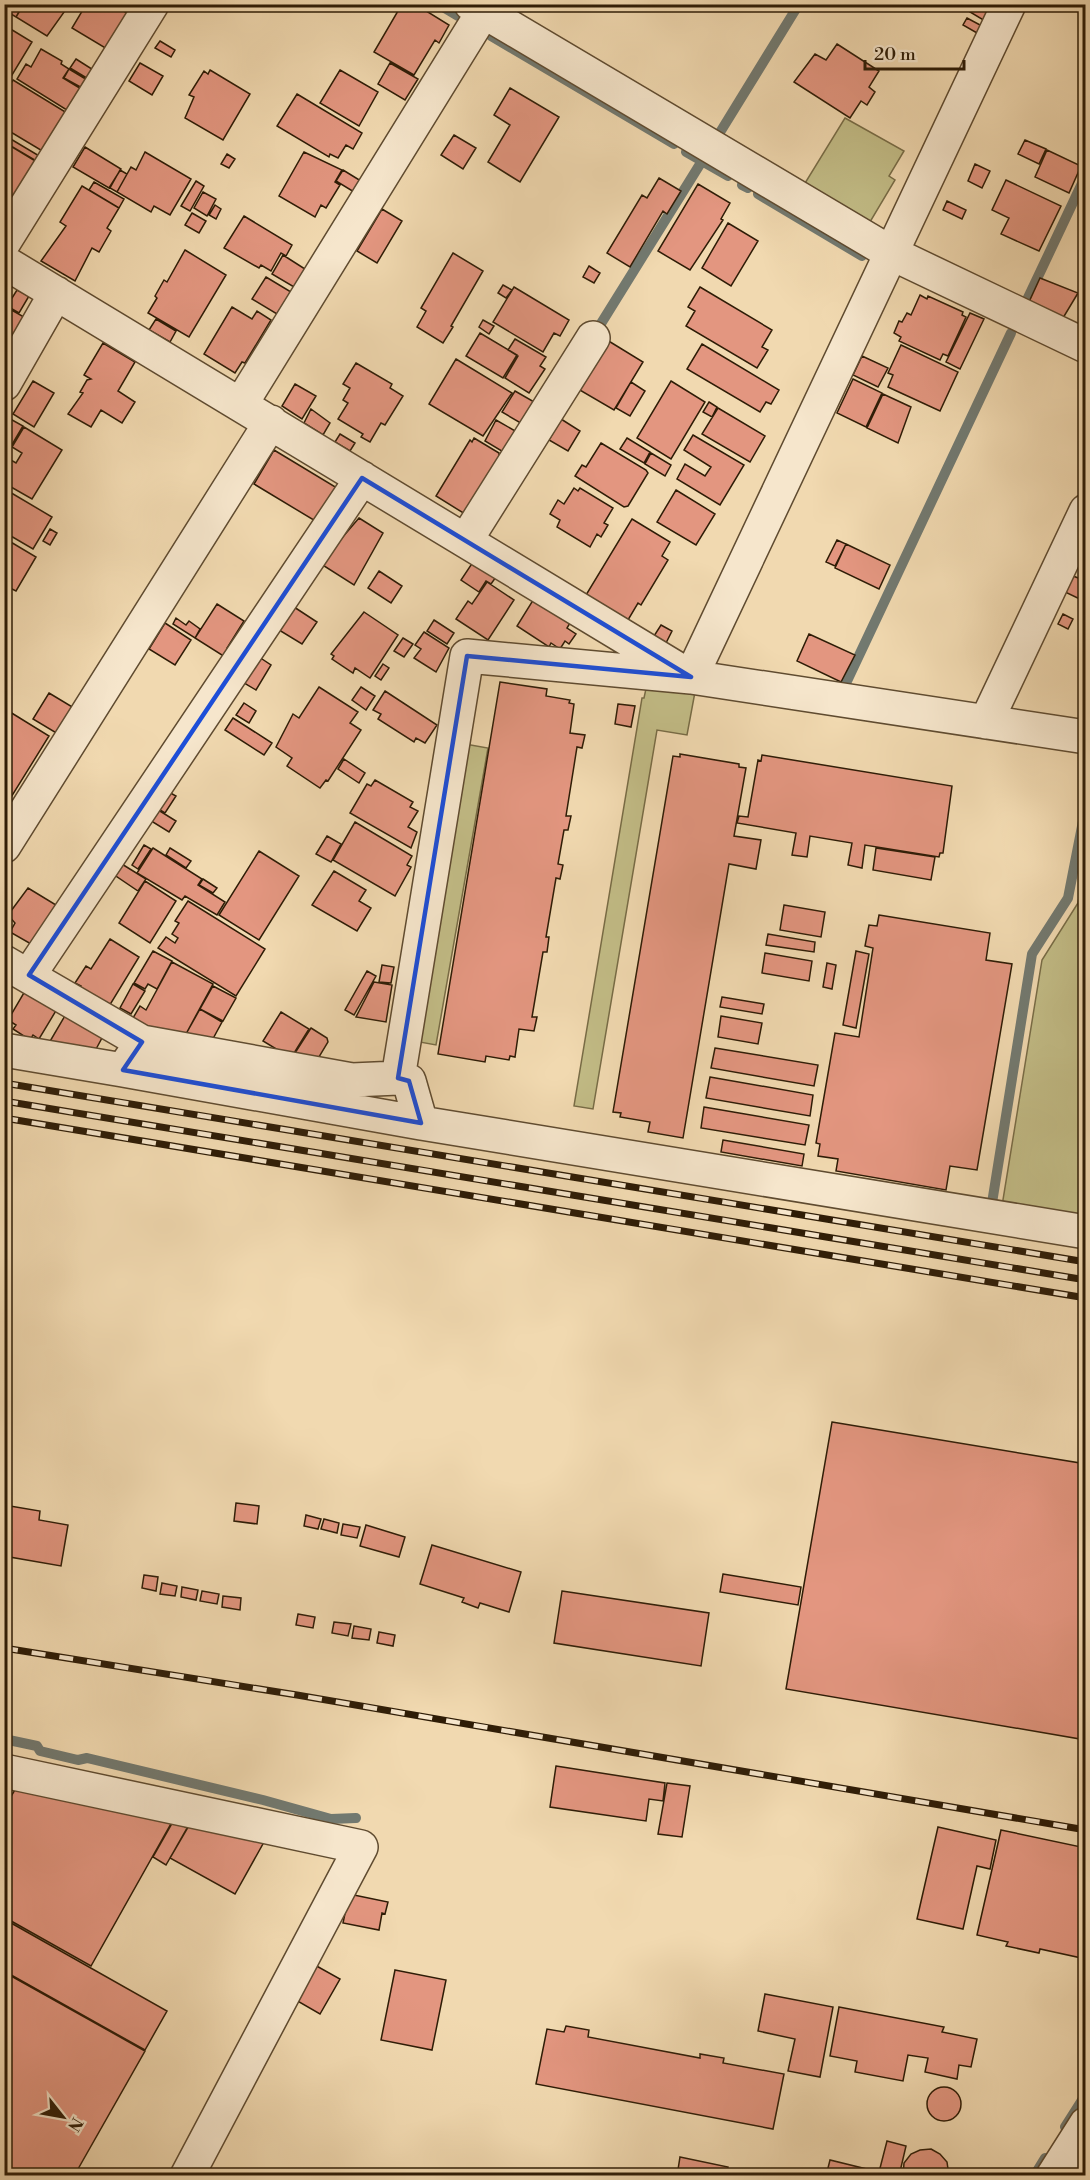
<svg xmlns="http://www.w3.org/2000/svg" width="1090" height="2180" viewBox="0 0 1090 2180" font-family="'Libre Bodoni',serif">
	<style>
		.green { fill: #c2bc86; stroke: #786c46; stroke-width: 1.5 }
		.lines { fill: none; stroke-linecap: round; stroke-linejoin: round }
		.stream { stroke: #727970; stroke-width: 10 }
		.building { fill: #e39680; stroke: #2e1c06; stroke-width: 1.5 }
		.minor-casing { stroke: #5f4b30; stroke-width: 36 }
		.minor { stroke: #f6e6cc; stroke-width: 33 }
		.rail-casing { stroke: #2e1c06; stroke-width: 7 }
		.rail { stroke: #f6e6cc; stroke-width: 4.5; stroke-dasharray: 14; stroke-linecap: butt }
		.marked { fill: none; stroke: #1d4ed8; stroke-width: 4.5; stroke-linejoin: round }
	</style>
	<rect width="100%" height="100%" fill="#f1d9b0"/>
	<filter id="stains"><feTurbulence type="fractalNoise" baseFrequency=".00333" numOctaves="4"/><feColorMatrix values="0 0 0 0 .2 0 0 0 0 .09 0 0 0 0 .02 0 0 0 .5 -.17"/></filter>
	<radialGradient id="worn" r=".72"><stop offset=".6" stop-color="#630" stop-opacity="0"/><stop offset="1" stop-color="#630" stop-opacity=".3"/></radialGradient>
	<path class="green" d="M845,118L904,151L889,176L895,180L867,227L802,188Z
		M647,684L695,692L687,735L657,730L593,1109L574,1106L642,698H644Z
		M465,744L488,748L436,1045L414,1041Z
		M1085,865V1220L1002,1206L1042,960L1078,903Z"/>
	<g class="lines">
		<path class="stream" d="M438,4L458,16
			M491,36L674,144
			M719,134L799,4
			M686,152L728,176
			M742,185L748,188
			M758,194L862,256
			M1026,302L1086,175
			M597,330L702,161
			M847,681L1011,333
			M992,1203L1032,954L1068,898L1086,806
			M4,1739L37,1746L40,1751L78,1760L87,1758L263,1800L331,1819L356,1818
			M1065,2127L1086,2094
			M1034,2176L1045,2158"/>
	</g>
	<path class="building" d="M7,4H23L16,17L4,10Z
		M24,4H62L67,8L47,36L16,17Z
		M77,4H113L128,14L107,49L72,28L84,8Z
		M402,4H415L449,25L439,43L435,40L414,75L374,52Z
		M974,4L989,13L985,21L970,12Z
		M967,18L982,26L977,33L963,25Z
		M4,25L32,42L12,75L4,70Z
		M160,41L175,50L171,57L155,48Z
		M837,44L879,71L869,87L875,92L867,105L861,101L850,118L794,82L815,54L826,60Z
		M41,49L62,61L61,64L69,69L63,78L83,90L70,112L17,79L26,64L31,67Z
		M76,59L95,71L90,80L70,68Z
		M140,63L163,76L152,95L129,81Z
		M390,63L418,79L405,100L378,84Z
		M69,69L89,81L84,89L64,78Z
		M210,70L250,94L223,140L185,118L194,97L189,95L204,71L208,74Z
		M340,70L378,92L359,126L320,103Z
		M13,80L67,113L44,152L4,128V94Z
		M510,88L559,117L520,182L488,162L510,125L494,115Z
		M297,94L362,133L353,149L346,145L338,158L330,154L329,157L277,126Z
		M4,135L41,157L38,162L4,142Z
		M454,135L476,148L463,169L441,155Z
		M1025,140L1046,149L1039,164L1018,154Z
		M4,142L37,162L4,216Z
		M85,147L121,169L109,188L73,167Z
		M1047,150L1081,166L1069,193L1035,177Z
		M145,152L191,179L170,215L154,206L151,212L117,192L131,167L136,170Z
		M304,152L342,170L335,182L340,185L326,208L321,205L315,217L279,196Z
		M227,154L235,159L229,168L221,164Z
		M975,164L990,171L982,188L968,181Z
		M120,170L127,174L117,192L110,188Z
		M343,170L361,181L354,192L336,181Z
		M659,178L681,191L667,214L663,211L630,267L607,253L642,195L647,198Z
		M1006,180L1061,206L1039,251L1001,234L1009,218L992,210Z
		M196,181L204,186L190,211L181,206Z
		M94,182L124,199L119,208L89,190Z
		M698,184L730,203L721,219L723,220L690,270L658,251Z
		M82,186L119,208L107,228L111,231L99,252L92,248L75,281L41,261L66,226L60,222Z
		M203,192L216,199L207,216L194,208Z
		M947,201L966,210L962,219L943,210Z
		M215,205L221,209L216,219L209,215Z
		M382,209L402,221L377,263L357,251Z
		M192,213L206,221L199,233L185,225Z
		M244,216L292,245L286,256L281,253L271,271L261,265L259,268L224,248Z
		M728,223L758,241L731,286L702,268Z
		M185,250L226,275L189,337L148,313L157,298L155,296L164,280L167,282Z
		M453,253L483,271L451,326L453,327L443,343L417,327L426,311L421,308Z
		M283,255L305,269L294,287L272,274Z
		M589,266L600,273L594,283L583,277Z
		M266,277L291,292L277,314L252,299Z
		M1040,278L1078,293L1063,318L1029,302Z
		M503,285L512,290L506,298L498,293Z
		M514,287L569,320L560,336L554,333L543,352L493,322Z
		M700,287L772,330L762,347L768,350L757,368L686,326L695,311L688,307Z
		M17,290L29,296L19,313L7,306Z
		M4,295L11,298L6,307L24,317L13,337L8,335L4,341Z
		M920,295L927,299L928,296L963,312L962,315L966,317L948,356L943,354L940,360L899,341L901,337L894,333L899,321L902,322L907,313L911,315Z
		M232,307L252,319L257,311L271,320L245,363L242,362L235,373L204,354Z
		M970,313L984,319L960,369L946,362Z
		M156,319L176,331L170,342L149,330Z
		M483,320L494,326L489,334L479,327Z
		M480,333L517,355L503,378L466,356Z
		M515,339L546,357L540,366L545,369L529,393L505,378L518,356L508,350Z
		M607,340L643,362L614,410L578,389Z
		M103,343L135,362L118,391L135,402L122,423L101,410L91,427L68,414L83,393L80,392L87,380L91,379L84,375Z
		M702,344L779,390L771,404L766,402L760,412L687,369Z
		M901,345L958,372L940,411L888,387L893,375L888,373Z
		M862,356L888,368L878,387L853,375Z
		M456,359L512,393L483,436L429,404Z
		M356,363L392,384L390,388L403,396L385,425L381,423L370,442L361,437L363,434L338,419L348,403L343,400L350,388L343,384Z
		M853,379L882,393L866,427L837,413Z
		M33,381L54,393L34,427L13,414Z
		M671,381L705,402L671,459L637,438Z
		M631,382L645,391L630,416L616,408Z
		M295,384L316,396L302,419L282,406Z
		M515,391L536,403L524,425L502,412Z
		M883,394L911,407L898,443L867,428Z
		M709,402L717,407L712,417L703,412Z
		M718,408L765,436L750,462L702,434Z
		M311,409L330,423L323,435L304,423Z
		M5,416L23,426L10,448L4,445Z
		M561,419L580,431L568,451L549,440Z
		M496,420L517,432L505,453L485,441Z
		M24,427L62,450L32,499L4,483V456L16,463L22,453L12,447Z
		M340,434L355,443L350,451L335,442Z
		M693,435L744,465L720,505L677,479L685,464L705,476L711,467L684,450Z
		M474,438L499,453V458L465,514L436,496L470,440L472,442Z
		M627,438L650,452L644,463L620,449Z
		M601,443L646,470L648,473L628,506L624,507L575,476L582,465L586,467Z
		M274,450L337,488L317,522L254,484Z
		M651,453L671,465L665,476L645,464Z
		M574,488L578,491L580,488L613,508L604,523L608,525L601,537L597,534L590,547L557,527L560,520L550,514L558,500L564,504Z
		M676,490L715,514L696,545L657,522Z
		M8,491L52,517L33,549L4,532V497Z
		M359,518L383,533L354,585L321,564L338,537L341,539Z
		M632,519L670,542L662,556L668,560L641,605L638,603L628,620L586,595Z
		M50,529L57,533L50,545L43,541Z
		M4,538L36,557L16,591L4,585Z
		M837,540L846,544L835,566L826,562Z
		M846,544L890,565L879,589L835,568Z
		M473,562L496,577L491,584L486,581L479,592L461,580Z
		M379,571L402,586L391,603L368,588Z
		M1073,576L1086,581V602L1065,592Z
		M487,582L514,600L488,640L456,619L468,601L472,604Z
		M535,597L570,623L567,628L576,634L569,644L565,641L560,649L551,643L549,647L517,626Z
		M217,604L244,621L227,648L230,649L225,657L195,638Z
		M294,607L317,622L302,644L279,630Z
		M364,612L398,635L370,678L355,668L353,673L332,659L334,656L331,654Z
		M1063,614L1073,619L1068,629L1058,624Z
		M176,618L186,625L189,621L200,629L195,638L173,624Z
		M434,620L454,633L447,644L427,631Z
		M165,623L191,640L175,665L149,649Z
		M661,625L672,631L666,643L654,636Z
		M424,632L449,648L436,672L414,658L421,649L415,645Z
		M809,634L855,655L841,682L797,661Z
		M403,638L413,644L404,657L394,651Z
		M256,655L271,665L256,690L239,680Z
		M383,664L389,668L381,680L375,676Z
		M500,682L547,689L546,696L570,700L569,703L574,704L570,733L585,735L582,748L577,747L566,816H571L568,830H564L558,864L563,865L560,879L556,878L546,937H549L547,952H543L532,1017H537L534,1031L519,1029L515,1057L510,1056L509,1060L486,1056L485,1062L438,1054Z
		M319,687L358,712L350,723L361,730L328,781L326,780L320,788L287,766L292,758L276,747L293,714L299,718Z
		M361,687L375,696L366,710L352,700Z
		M385,691L437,725L425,743L416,738L414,742L378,719L381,714L373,710Z
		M49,693L74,708L58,734L33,719Z
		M244,703L256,711L249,723L236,715Z
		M618,704L635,706L631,727L615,724Z
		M10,712L49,736L5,807L4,721Z
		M233,718L272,743L264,755L225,730Z
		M680,754L739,764V767L746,768L734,836L761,840L756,869L729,864L683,1138L648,1132L650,1122L620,1117L621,1113L613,1112L673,756L680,757Z
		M762,755L952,786L943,853H940L939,857L865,845L862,868L848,865L852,843L810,836L807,857L792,855L796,833L737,823L739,816L748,817L758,760L761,761Z
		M344,759L365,773L359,783L338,769Z
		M375,780L413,802L410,807L418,811L408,827L417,832L411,848L350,813L367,784L371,786Z
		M165,790L176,796L165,813L155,807Z
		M155,808L176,821L169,832L148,819Z
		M355,822L412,856L407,865L411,867L395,896L333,860Z
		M327,836L341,844L331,862L316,854Z
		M144,845L151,849L138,869L132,865Z
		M153,848L202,879L198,885L225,902L217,915L185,896L182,900L137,873Z
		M170,848L191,861L186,868L166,855Z
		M876,848L935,857L931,880L873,870Z
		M259,851L299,876L259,940L219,915Z
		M117,861L146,879L138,891L110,872Z
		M334,871L366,890L359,901L371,908L357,931L312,905Z
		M203,879L217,888L213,893L199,885Z
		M145,881L176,901L150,943L119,923Z
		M28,888L56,905L31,944L10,932L15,923L8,915Z
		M188,901L265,949L236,996L158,948L166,937L175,943L178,938L172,934L179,923L175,921Z
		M784,905L825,912L821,937L780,930Z
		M879,915L990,933L986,960L1012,964L977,1170L950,1166L946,1190L836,1171L838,1159L818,1156L820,1144L816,1143L835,1033L859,1037L873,948L865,946L869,925L877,926Z
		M768,934L815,942L814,952L766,945Z
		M110,939L139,957L108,1008L79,989L81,986L75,983L86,966L91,969Z
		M153,951L172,961L157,989L148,984L145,989L134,983Z
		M856,951L869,954L856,1028L843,1025Z
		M765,953L812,961L809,981L762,973Z
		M172,962L213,984L180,1045L133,1018L140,1006L146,1010Z
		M827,963L836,965L832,989L823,987Z
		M382,965L394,967L391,983L379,982Z
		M367,971L376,976L354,1015L345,1010Z
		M374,982L392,985L386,1022L356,1017Z
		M133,984L145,991L131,1014L120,1008Z
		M213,986L236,998L223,1021L200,1009Z
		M25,991L57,1009L39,1039L33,1035L30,1040L13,1029L16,1025L8,1020Z
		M722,997L764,1004L762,1014L720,1007Z
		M200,1009L222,1022L209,1046L186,1034Z
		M281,1012L309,1029L291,1058L263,1041Z
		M66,1014L103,1036L95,1051L49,1043Z
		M721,1016L762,1023L758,1044L718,1037Z
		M311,1028L327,1038L328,1042L316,1062L293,1056Z
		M715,1048L818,1065L814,1086L711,1068Z
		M710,1077L813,1095L810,1116L706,1098Z
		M704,1107L809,1125L805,1145L701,1128Z
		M723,1140L804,1154L802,1166L721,1152Z
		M832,1422L1086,1464V1740L786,1689Z
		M236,1503L259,1506L257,1524L234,1521Z
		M4,1505L40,1511L39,1520L68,1525L61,1566L4,1556Z
		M306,1515L321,1519L318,1529L304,1526Z
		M324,1519L339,1523L337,1533L321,1529Z
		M343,1524L360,1527L357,1538L341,1535Z
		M366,1525L405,1537L399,1557L360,1546Z
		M432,1545L521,1572L509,1612L480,1603L478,1608L462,1602L464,1598L420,1584Z
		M723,1574L801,1587L798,1605L720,1592Z
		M144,1575L158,1577L156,1591L142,1588Z
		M162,1583L177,1586L175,1596L160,1594Z
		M182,1587L198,1590L196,1600L181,1597Z
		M202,1591L219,1594L217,1604L200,1601Z
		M562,1591L709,1613L701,1666L554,1643Z
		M223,1596L241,1598L240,1610L222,1607Z
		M298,1614L315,1617L313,1628L296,1625Z
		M334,1622L351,1624L348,1636L332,1633Z
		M354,1626L371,1629L369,1640L352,1638Z
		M379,1632L395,1635L393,1646L377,1643Z
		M556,1766L665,1783L663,1801L649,1799L646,1821L550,1807Z
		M667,1783L690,1786L682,1837L658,1834Z
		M16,1788L173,1820L91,1966L4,1917V1808Z
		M174,1820L187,1828L166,1865L153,1857Z
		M191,1822L264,1842L235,1894L170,1858Z
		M938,1827L996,1840L990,1869L977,1866L963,1929L917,1919Z
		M1001,1830L1086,1848V1959L1040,1949L1039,1953L1006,1946L1008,1942L977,1935Z
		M349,1894L388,1902L385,1914L382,1913L379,1930L343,1923Z
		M4,1919L167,2011L145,2050L4,1971Z
		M313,1964L340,1979L320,2014L294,1999Z
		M395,1970L446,1980L432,2050L381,2040Z
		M4,1972L145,2051L74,2176H4Z
		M765,1994L833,2007L820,2077L788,2071L795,2039L758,2031Z
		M839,2007L944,2027L942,2032L977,2039L971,2067L959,2065L957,2079L925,2072L928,2058L908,2055L903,2081L855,2072L857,2061L830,2056Z
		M566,2026L589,2030L588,2037L700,2058V2054L724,2058L723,2063L784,2074L773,2129L536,2084L547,2029L564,2032Z
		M927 2104a17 17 0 1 1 34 0a17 17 0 1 1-34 0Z
		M887,2141L906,2146L899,2176H826L830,2160L879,2172Z
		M931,2149L940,2154L947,2162L949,2176H903L904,2163L911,2154L920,2150Z
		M680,2157L728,2167L726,2176H677Z"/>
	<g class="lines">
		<g class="minor-casing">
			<path id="minor" d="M471,4L891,253L1086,346
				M4,242L152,4
				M4,262L684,673
				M4,384L56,293
				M241,404L488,4
				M466,540L593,338
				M691,677L1009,4
				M986,722L1086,511
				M4,846L271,422
				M4,962L142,1042L352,1080L398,1078L467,656L691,677L1086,737
				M29,975L362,478
				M4,1050L123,1070L136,1051
				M123,1070L421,1123
				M398,1078L409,1081L421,1123L1086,1232
				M4,1771L361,1847L187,2176
				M1053,2176L1086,2124"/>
		</g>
		<use href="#minor" class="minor"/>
		<g class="rail-casing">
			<path id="rail" d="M4,1083L1086,1262
				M4,1101L1086,1280
				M4,1118L1086,1298
				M4,1648L297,1695L1086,1830"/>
		</g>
		<use href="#rail" class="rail"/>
	</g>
	<path class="marked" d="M362,478L691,677L467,656L398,1078L409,1081L421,1123L123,1070L142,1042L29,975Z"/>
	<rect width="1090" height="2180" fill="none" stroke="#f1d9b0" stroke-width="24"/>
	<rect x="6" y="6" width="1078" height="2168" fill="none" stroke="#2e1c06" stroke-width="3"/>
	<rect x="12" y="12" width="1066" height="2156" fill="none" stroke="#2e1c06" stroke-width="1.5"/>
	<g transform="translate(63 2117) rotate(121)" stroke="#f6e6cc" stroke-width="4.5" paint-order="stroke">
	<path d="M0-4.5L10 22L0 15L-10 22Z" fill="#2e1c06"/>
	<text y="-9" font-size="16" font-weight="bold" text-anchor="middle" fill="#2e1c06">N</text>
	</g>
	<path d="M865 60v9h99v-9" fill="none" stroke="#2e1c06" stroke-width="3"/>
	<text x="874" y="60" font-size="18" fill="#2e1c06" stroke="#f6e6cc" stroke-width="4.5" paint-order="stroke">20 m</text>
	<rect width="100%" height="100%" filter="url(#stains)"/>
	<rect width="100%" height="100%" fill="url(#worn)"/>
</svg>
